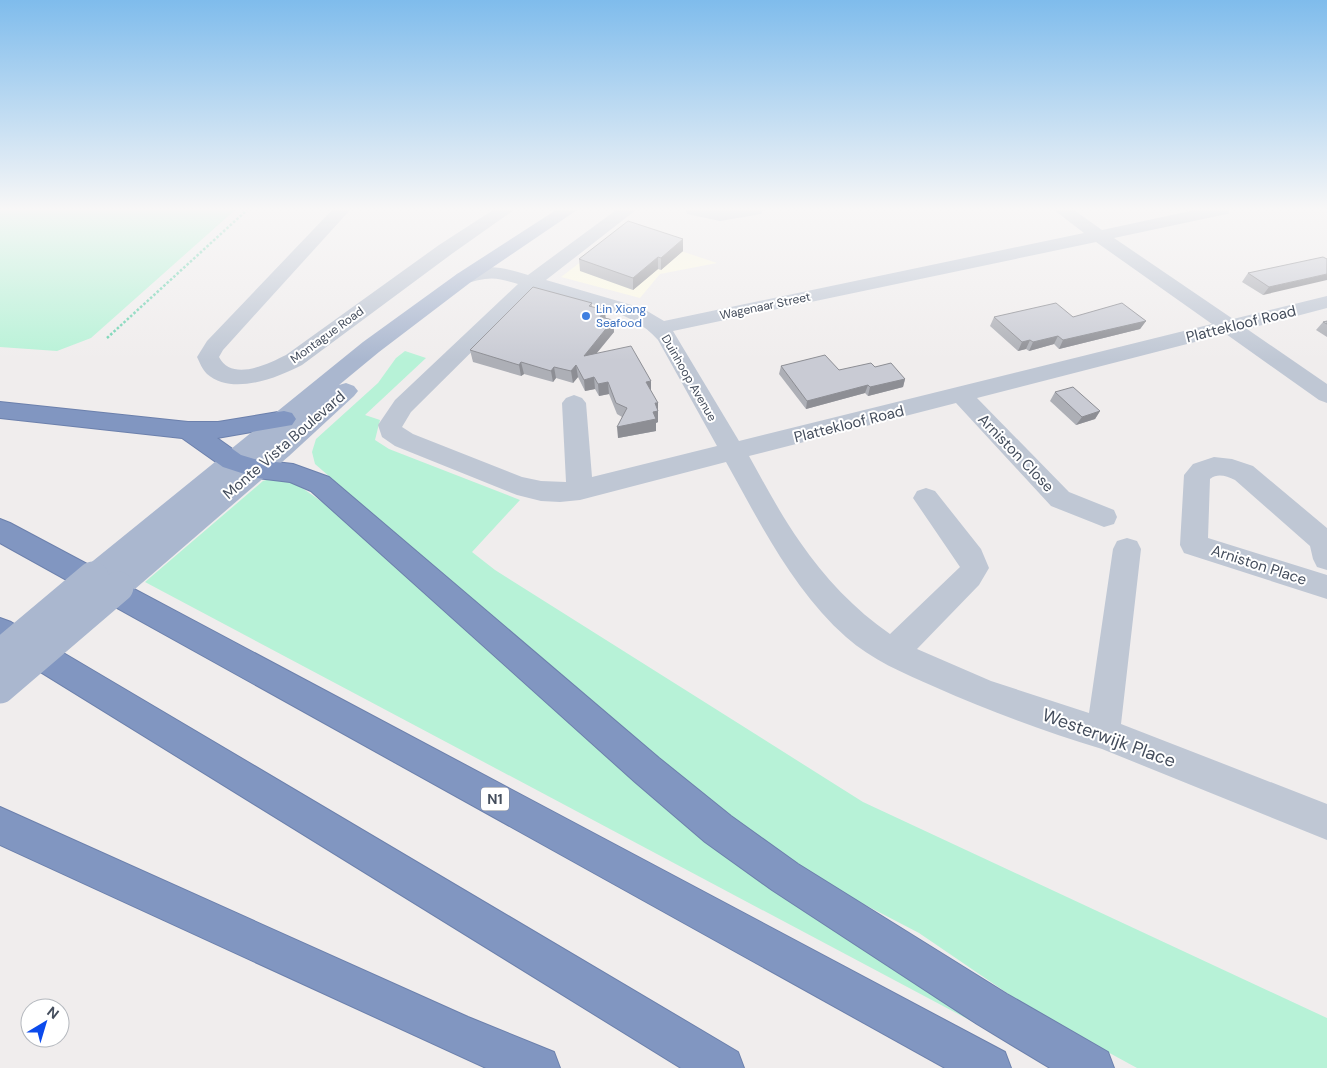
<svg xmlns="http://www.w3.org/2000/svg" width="1327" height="1068" viewBox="0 0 1327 1068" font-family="'DM Sans',sans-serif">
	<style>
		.commercial { fill: #fdfae4 }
		.green { fill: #b7f2d7 }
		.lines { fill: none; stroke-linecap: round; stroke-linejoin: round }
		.highway-casing { stroke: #6c80ac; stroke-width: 2 }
		.path { stroke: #6dd2b0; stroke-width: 2.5; stroke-dasharray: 2.5 2; stroke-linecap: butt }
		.minor { fill: #bfc7d4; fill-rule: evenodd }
		.major { fill: #aab7cf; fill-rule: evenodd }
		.highway { fill: #8196c1; fill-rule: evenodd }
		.major-bridge { stroke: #aab7cf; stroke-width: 31 }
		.wall { fill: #adafb6 }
		.shaded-wall { fill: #8d8e94 }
		.building { fill: #c9cbd4; stroke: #8d8e94 }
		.shop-dot { fill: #3f7fe0; stroke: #fff; stroke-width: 2 }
		.labels { text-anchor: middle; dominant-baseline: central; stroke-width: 4; stroke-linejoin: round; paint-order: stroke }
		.far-street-label { font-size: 12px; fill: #444d5c; stroke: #fff }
		.far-shop-label { font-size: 12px; fill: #366cbe; stroke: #fff; text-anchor: start }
		.shield { fill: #fff; stroke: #7c828d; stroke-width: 1 }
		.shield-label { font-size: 14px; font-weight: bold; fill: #444d5c }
		.street-label { font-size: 15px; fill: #444d5c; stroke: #fff }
		.near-street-label { font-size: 18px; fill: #444d5c; stroke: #fff }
	</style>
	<rect width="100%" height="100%" fill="#f0eded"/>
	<path class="commercial" d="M621,231L717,263L660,274L640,298L561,277Z"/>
	<path class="green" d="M0,210H235L91,338L57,351L0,347Z
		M405,351L426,358L365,415L380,420L375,440L389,449L520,500L472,552L495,570L863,802L1327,1018V1068H1137L1038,1014L919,933L848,896L772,848L655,759L315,464L312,452L316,439L378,383L396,358Z
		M279,476L298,485L332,509L1039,1057L145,582L263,481Z"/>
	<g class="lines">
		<g class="highway-casing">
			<path id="highway" d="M0,402L188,422H218L284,411L292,413L296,419L292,425L217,438L241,455L258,460L293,464L329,477L659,758L731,816L798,864L1007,994L1108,1052L1114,1068H1050L977,1024L772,890L705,842L635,782L311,491L290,482L257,478L223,467L182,438L0,418Z
				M0,519L10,523L1005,1052L1011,1068H945L0,543Z
				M0,618L11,622L738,1052L744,1068H681L0,647Z
				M0,807L468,1017L554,1052L560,1068H486L0,845Z"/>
		</g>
		<path class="path" d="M107,338L247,210"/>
		<path class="minor" d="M332,210H350L223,350L219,357C232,382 268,364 286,355L439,245L493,210H514L453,253L302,365C277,378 232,396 207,374C202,369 200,363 197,357L207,341Z
			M616,210H636L546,280L642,308L664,321L1084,233L1054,210H1074L1102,230L1195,210H1230L1228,214L1222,215L1114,238L1233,319L1327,296V308L1247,329L1327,384V403L1319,400L1226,334L977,398L1069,492L1114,510L1117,517L1114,524L1104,527L1051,506L956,403L749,456C765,485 781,515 800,542C824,577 855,610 890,634L960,567L913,498L917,491L926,488L935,491L981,549L989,568L979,585L917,649L991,681L1089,713L1113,549L1117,541L1127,538L1137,541L1141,549L1121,724L1327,804V840L1102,749C1045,732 989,711 935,687C903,673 872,660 846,637C793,590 760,523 726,462L580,500L560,502L541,501L517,495L395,446L382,437L378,425L395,400L518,284C506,281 497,277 485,279C475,280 467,285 457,282L454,278L457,274C490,265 495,265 528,275ZM1096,242L1212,324L739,441L673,331ZM535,289C574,300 632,309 658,340L717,446L592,477L586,403L582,398L574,395L566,398L562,403L566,482L541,481L522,477L413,434L402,427L411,412Z
			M685,210H763L761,214L720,221L687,214Z
			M1214,457L1232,459L1253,466L1327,528V570L1317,567L1313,559L1310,546L1235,480C1226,476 1218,473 1210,479L1208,538L1327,575V599L1184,553L1180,545L1184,475L1193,464Z"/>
		<path class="major" d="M556,210H577L471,282L379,352L339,385L346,383L354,386L358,391L354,396L289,456L128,595L118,599L108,595L103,587L105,584L93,589L83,585L79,577L83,569L363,342L457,274Z"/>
		<use href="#highway" class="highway"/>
		<path class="major-bridge" d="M0,655L93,577
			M0,688L118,587"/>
	</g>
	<path class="wall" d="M683,239V251L661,270L658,269L633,290L580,271L579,259Z
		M1327,259L1263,295L1242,282L1248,273Z
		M592,303V307L606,318L613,320L614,332L597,353L651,392L658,403V422L656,423V431L618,438L622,417L617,414L609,394L599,396L595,389L585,391L578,377L573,383L556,378L553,382L524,374L521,376L473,362L470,350Z
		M994,317H1073L1146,321L1140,329L1059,349L1054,344L1029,351L1026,349L1018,351L990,326Z
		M1327,321V337L1316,330L1323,322Z
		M781,366L839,370L875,367L905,379L903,387L868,396L865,393L806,409L779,374Z
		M1055,392L1100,411L1095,419L1076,425L1050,401Z"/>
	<path class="shaded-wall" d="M683,239V251L661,270V258Z
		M658,257V269L633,290V278Z
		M1327,274V280L1263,295L1269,287Z
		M605,310L606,322L600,317Z
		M613,320L614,332L585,367L584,356Z
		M1146,321L1140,329L1059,349L1063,340Z
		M1058,336L1054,344L1029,351L1033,342Z
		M1030,340L1026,349L1018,351L1022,342Z
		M521,362L524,374L521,376L519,365Z
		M576,365L578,377L573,383L571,371Z
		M554,367L556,378L553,382L551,371Z
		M594,377L595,389L585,391L584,380Z
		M905,379L903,387L868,396L870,387Z
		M651,381V392L646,382Z
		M608,382L609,394L599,396L598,384Z
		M868,385L865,393L806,409L807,401Z
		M655,403H658V422L656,423V431L618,438L617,427L653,412Z
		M1100,411L1095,419L1076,425L1082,417Z"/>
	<path class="building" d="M628,221L683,239L661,258L658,257L633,278L579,259Z
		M1323,257L1327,259V274L1269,287L1248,273Z
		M533,287L592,303L589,306L605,310L600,317L613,320L584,356L631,346L651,381L646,382L658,403H655L658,411L653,412L656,419L617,427L627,408L616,403L608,382L598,384L594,377L584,380L576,365L571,371L554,367L551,371L521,362L519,365L470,350Z
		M1056,303L1073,317L1122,303L1146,321L1063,340L1058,336L1033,342L1030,340L1022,342L994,317Z
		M1327,321V324L1323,322Z
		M825,355L839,370L871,363L875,367L891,363L905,379L870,387L868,385L807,401L781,366Z
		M1073,387L1100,411L1082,417L1055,392Z"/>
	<linearGradient id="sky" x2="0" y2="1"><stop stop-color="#7fbcec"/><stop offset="0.58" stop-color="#f8f7f7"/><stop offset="1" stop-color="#f8f7f7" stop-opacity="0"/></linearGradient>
	<rect width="1327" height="360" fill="url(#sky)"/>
	<circle class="shop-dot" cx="586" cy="316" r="5"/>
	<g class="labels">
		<g class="far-street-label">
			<text transform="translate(765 306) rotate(-12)">Wagenaar Street</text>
			<text transform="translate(327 335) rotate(-36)">Montague Road</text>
			<text transform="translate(689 378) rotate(60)">Duinhoop Avenue</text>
		</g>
		<g class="far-shop-label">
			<text x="596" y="309">Lin Xiong<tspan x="596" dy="14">Seafood</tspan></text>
		</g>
		<rect class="shield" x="481" y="787.5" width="28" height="23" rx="4"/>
		<g class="shield-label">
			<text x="495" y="799">N1</text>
		</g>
		<g class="street-label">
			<text transform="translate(1241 324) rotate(-14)">Plattekloof Road</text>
			<text transform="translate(849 424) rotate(-14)">Plattekloof Road</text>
			<text transform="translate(284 445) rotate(-41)">Monte Vista Boulevard</text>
			<text transform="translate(1016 453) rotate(46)">Arniston Close</text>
			<text transform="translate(1259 565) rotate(18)">Arniston Place</text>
		</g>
		<g class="near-street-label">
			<text transform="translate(1109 738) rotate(20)">Westerwijk Place</text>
		</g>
	</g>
	<g transform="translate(45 1023) rotate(38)"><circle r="24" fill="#ffffff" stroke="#b4b8be"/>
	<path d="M0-4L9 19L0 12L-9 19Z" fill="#0b4aec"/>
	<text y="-8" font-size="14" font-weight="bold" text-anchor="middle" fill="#444d5c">N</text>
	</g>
</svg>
